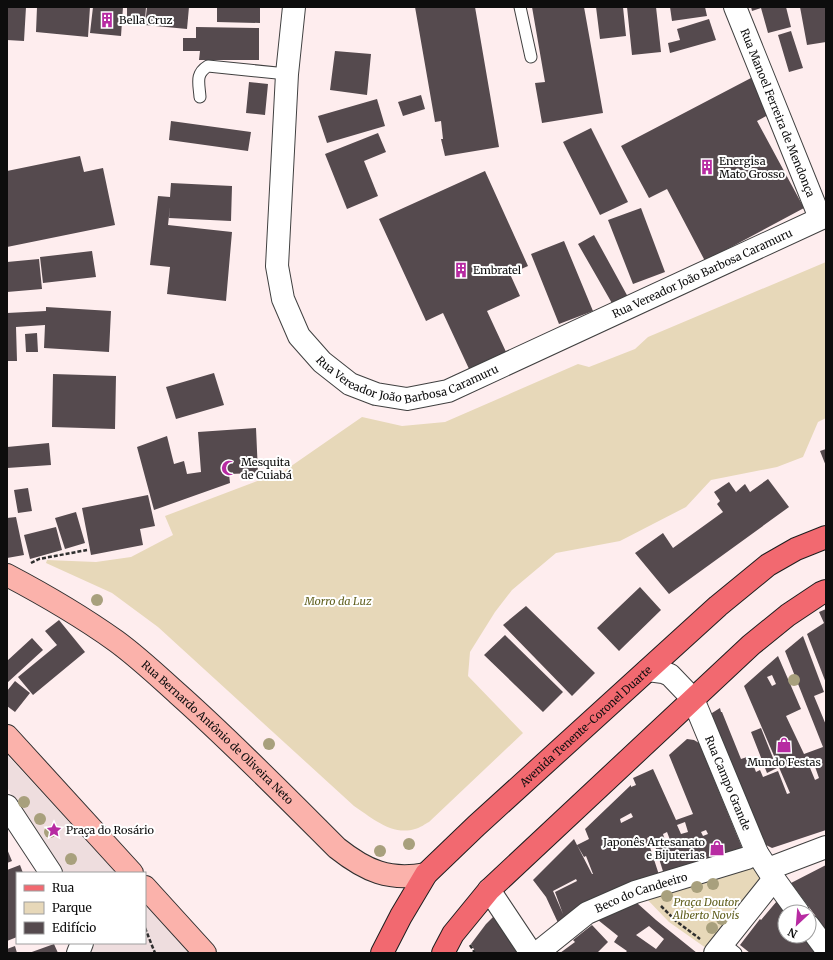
<svg xmlns="http://www.w3.org/2000/svg" width="833" height="960" viewBox="0 0 833 960" font-family="Merriweather,serif">
	<style>
		.green { fill: #e7d8b9 }
		.plaza { fill: #eeddde }
		.building { fill: #554a4e; fill-rule: evenodd }
		.lines { fill: none; stroke-linecap: round; stroke-linejoin: round }
		.lane-casing { stroke: #404040; stroke-width: 13 }
		.street-casing { stroke: #404040; stroke-width: 24 }
		.secondary-casing { stroke: #2f2f2f; stroke-width: 24 }
		.primary-casing { stroke: #1e1e1e; stroke-width: 24 }
		.path { stroke: #2f2f2f; stroke-width: 2.5; stroke-dasharray: 4 2; stroke-linecap: butt }
		.lane { stroke: #fff; stroke-width: 11 }
		.street { stroke: #fff; stroke-width: 22 }
		.secondary { stroke: #fbb2ab; stroke-width: 22 }
		.primary { stroke: #f26970; stroke-width: 22 }
		.tree { fill: #a8a07d }
		.labels { text-anchor: middle; dominant-baseline: central; stroke-width: 4; stroke-linejoin: round; paint-order: stroke }
		.poi-label { font-size: 11px; fill: #0d0d0d; stroke: #fff; text-anchor: start }
		.street-label { font-size: 11px; fill: #0d0d0d; stroke: #fff }
		.park-label { font-size: 11px; font-style: italic; fill: #626120; stroke: #fff }
	</style>
	<rect width="100%" height="100%" fill="#feedee"/>
	<path class="green" d="M826,262V418L818,422L803,457L777,467L711,480L686,507L620,541L556,553L512,590L495,612L470,652L468,676L523,733L429,822C425,824 420,828 415,829C392,836 372,818 354,806L158,627L112,593L46,563L47,560L96,562L131,557L173,535L165,516L284,471L362,417L402,426L445,422L578,364L589,367L635,349L648,337Z
		M749,860L766,883L713,953L669,922L642,894Z"/>
	<path class="plaza" d="M7,755L116,873H57L7,787Z
		M145,904L191,953H89L96,943H145Z"/>
	<path class="building" d="M7,7H26L24,41L7,40Z
		M37,7H90L88,37L36,32Z
		M93,7H123L121,36L90,33Z
		M127,7H146L145,20L127,19Z
		M147,7H189L187,29L145,25Z
		M217,7H260V23L217,22Z
		M415,7H475L499,147L445,156L441,139H443L441,121L435,122Z
		M532,7H584L603,113L542,123L535,83L545,82Z
		M596,7H623L626,36L600,39Z
		M627,7H656L661,52L632,55Z
		M670,7H705L707,16L672,21Z
		M751,7H786L791,27L768,33L761,8L752,11Z
		M800,7H826V42L807,45Z
		M709,19L716,40L670,53L668,43L680,40L677,29Z
		M196,27L259,28V60H199L200,51H183V38H196Z
		M791,31L803,68L789,72L778,35Z
		M335,51L371,54L367,95L330,90Z
		M751,78L770,114L757,121L804,208L705,261L667,189L649,198L621,146Z
		M249,82L268,84L265,115L246,113Z
		M421,95L425,109L403,116L398,102Z
		M377,99L385,126L327,143L318,116Z
		M171,121L251,132L248,151L169,140Z
		M591,128L628,202L600,215L563,142Z
		M378,133L386,152L364,161L378,196L347,209L325,154Z
		M80,156L84,172L103,168L115,225L7,247V171Z
		M485,171L528,266L510,274L520,296L487,311L507,354L470,371L443,313L426,321L379,219Z
		M171,183L232,186L231,221L169,218L170,207L168,225L232,232L226,301L167,294L170,267L150,265L158,196L170,197Z
		M641,208L665,272L633,284L608,220Z
		M594,235L628,297L613,305L578,244Z
		M564,241L593,311L559,324L531,254Z
		M92,251L96,277L43,283L40,257Z
		M39,259L42,289L7,292V262Z
		M46,307L111,311L109,352L44,348L45,325L16,327L17,361H7V313L46,311Z
		M37,333L38,352H26L25,334Z
		M214,373L224,405L176,419L166,387Z
		M53,374L116,376L115,429L52,427Z
		M256,428L258,473L229,474L230,483L154,510L137,447L167,436L174,464L184,461L187,474L201,472L198,432Z
		M49,443L51,465L7,468V447Z
		M826,449V466L820,451Z
		M768,479L789,507L669,594L635,553L663,533L673,548L723,512L717,504L720,501L714,492L729,482L736,492L745,484L750,492Z
		M28,488L32,511L18,513L14,490Z
		M148,495L155,526L140,529L143,545L91,555L82,508Z
		M76,512L85,543L65,549L55,518Z
		M16,517L24,555L7,558V518Z
		M56,527L62,550L30,559L24,535Z
		M640,587L661,610L619,651L597,628Z
		M526,606L595,673L572,696L503,625Z
		M826,609V683L807,634L824,623L819,612Z
		M59,620L85,652L33,695L18,677L57,645L45,631Z
		M505,635L563,692L543,712L484,655Z
		M803,636L824,692L814,696L826,725V830L772,848L762,843L713,725L712,713L720,708L721,712H722L741,759L750,756L756,772L760,770L763,777L778,771L787,794L790,793L744,686L778,656L801,709L786,716L804,754L823,747L785,651ZM772,675L776,684L772,686L767,677ZM813,761L819,778L815,780L808,763Z
		M32,638L43,650L7,683V661Z
		M15,681L30,693L15,712L7,706V691Z
		M761,728L777,768L767,773L751,732Z
		M687,739L694,740L699,743L745,855L666,881L652,836L647,838L661,881L559,925L546,897L533,880L574,839L577,845L589,839L585,829L631,785V787L636,785L633,778L653,769L676,820L693,814L669,755ZM631,813L633,817L621,823L620,819ZM685,822L688,832L681,834L677,825ZM706,830L708,834L703,836L701,832ZM667,832L672,845L667,847L663,834ZM577,845L584,857L586,856L593,874H592ZM576,879L577,881L555,892L563,914L553,891Z
		M7,849L12,861L7,863Z
		M20,865L23,873H17V937L7,941V870Z
		M826,865V930L791,883Z
		M777,901L785,911V936H805L818,953H750L740,945L760,919L761,920Z
		M637,903L656,920L697,953H625L627,951L614,942L618,936L598,920ZM649,926L664,939L656,949L636,935Z
		M499,911L527,953H476L471,944L486,924Z
		M592,925L608,942L597,953H560L575,942L573,940Z
		M54,944L58,953H29Z
		M15,946L17,953H7V949Z"/>
	<g class="lines">
		<g class="lane-casing">
			<path id="lane" d="M520,7L531,57
				M200,97C199,83 195,74 208,66L287,74
				M724,943L736,953"/>
		</g>
		<g class="street-casing">
			<g id="street">
				<path id="s1" d="M294,7L287,74L277,266L283,299L299,336L322,362L350,384L376,394L407,399L448,391L826,216"/>
				<path id="s2" d="M735,7L820,218"/>
				<path id="s3" d="M648,670L663,672L670,675L693,699L757,853L774,879L798,912"/>
				<path d="M7,806L51,873"/>
				<path d="M768,869L826,847"/>
				<path d="M489,890L531,953"/>
				<path d="M809,926L826,949"/>
				<path d="M78,953L82,943"/>
				<path id="s4" d="M537,953L587,913L635,892L747,858L757,853"/>
				<path d="M715,953L774,879"/>
			</g>
		</g>
		<g class="secondary-casing">
			<g id="secondary">
				<path id="s5" d="M7,575C45,595 81,616 116,641C138,657 158,676 178,694C233,743 285,796 337,848C366,871 389,881 426,874"/>
				<path d="M7,736L132,873"/>
				<path d="M145,887L205,953"/>
			</g>
		</g>
		<g class="primary-casing">
			<g id="primary">
				<path id="s6" d="M382,953L401,916L426,874L476,826L718,606L768,565L796,549L826,537"/>
				<path d="M443,953L453,934L489,890L751,645L788,615L821,593L826,591"/>
			</g>
		</g>
		<path class="path" d="M31,563L39,559L87,550
			M661,906L676,921L700,939
			M145,928L155,953
			M470,945L475,953"/>
		<use href="#lane" class="lane"/>
		<use href="#street" class="street"/>
		<use href="#secondary" class="secondary"/>
		<use href="#primary" class="primary"/>
	</g>
	<g class="tree">
		<circle cx="97" cy="600" r="6"/>
		<circle cx="794" cy="680" r="6"/>
		<circle cx="269" cy="744" r="6"/>
		<circle cx="24" cy="802" r="6"/>
		<circle cx="40" cy="819" r="6"/>
		<circle cx="50" cy="832" r="6"/>
		<circle cx="409" cy="844" r="6"/>
		<circle cx="380" cy="851" r="6"/>
		<circle cx="71" cy="859" r="6"/>
		<circle cx="713" cy="884" r="6"/>
		<circle cx="697" cy="887" r="6"/>
		<circle cx="667" cy="896" r="6"/>
		<circle cx="682" cy="915" r="6"/>
		<circle cx="722" cy="919" r="6"/>
		<circle cx="712" cy="928" r="6"/>
	</g>
	<defs>
		<g id="building-bare" transform="scale(1.2)"><path d="M-4-6H4V6H1V3H-1V6H-4ZM-2.5-4.3h1.7v1.8h-1.7ZM.8-4.3h1.7v1.8H.8ZM-2.5-1h1.7V.8h-1.7ZM.8-1h1.7V.8H.8Z" fill="#b72ba2" stroke="#fff" stroke-width="2.5" paint-order="stroke"/></g>
		<g id="mosque-bare" transform="scale(1.2)"><path d="M3.5-4.9A6 6 0 1 0 3.5 4.9A5 5 0 1 1 3.5-4.9Z" fill="#b72ba2" stroke="#fff" stroke-width="2.5" paint-order="stroke"/></g>
		<g id="shop-bare" transform="scale(1.2)"><path d="M-5-2.5h2.3a2.7 3.5 0 0 1 5.4 0H5L5.5 6h-11ZM-1.5-2.5h3a1.5 2.3 0 0 0-3 0Z" fill="#b72ba2" stroke="#fff" stroke-width="2.5" paint-order="stroke"/></g>
		<g id="sight-bare" transform="scale(1.2)"><path d="M0-6L1.8-2.2L6-1.7L2.9 1.2L3.7 5.4L0 3.3L-3.7 5.4L-2.9 1.2L-6-1.7L-1.8-2.2Z" fill="#b72ba2" stroke="#fff" stroke-width="2.5" paint-order="stroke"/></g>
	</defs>
	<g fill-rule="evenodd">
		<use href="#building-bare" x="107" y="20"/>
		<use href="#building-bare" x="707" y="167"/>
		<use href="#building-bare" x="461" y="270"/>
		<use href="#mosque-bare" x="229" y="468"/>
		<use href="#shop-bare" x="784" y="745"/>
		<use href="#sight-bare" x="54" y="830"/>
		<use href="#shop-bare" x="717" y="848"/>
	</g>
	<g class="labels">
		<g class="poi-label">
			<text x="119" y="20">Bella Cruz</text>
			<text x="719" y="161">Energisa<tspan x="719" dy="13">Mato Grosso</tspan></text>
			<text x="473" y="270">Embratel</text>
			<text x="241" y="462">Mesquita<tspan x="241" dy="13">de Cuiabá</tspan></text>
			<text x="784" y="762" text-anchor="middle">Mundo Festas</text>
			<text x="66" y="830">Praça do Rosário</text>
			<text x="705" y="842" text-anchor="end">Japonês Artesanato<tspan x="705" dy="13">e Bijuterias</tspan></text>
		</g>
		<g class="street-label">
			<text stroke="none"><textPath href="#s2" startOffset="114">Rua Manoel Ferreira de Mendonça</textPath></text>
			<text stroke="none"><textPath href="#s1" startOffset="785">Rua Vereador João Barbosa Caramuru</textPath></text>
			<text stroke="none"><textPath href="#s1" startOffset="461">Rua Vereador João Barbosa Caramuru</textPath></text>
			<text stroke="none"><textPath href="#s6" startOffset="308">Avenida Tenente-Coronel Duarte</textPath></text>
			<text stroke="none"><textPath href="#s5" startOffset="264">Rua Bernardo Antônio de Oliveira Neto</textPath></text>
			<text stroke="none"><textPath href="#s3" startOffset="147">Rua Campo Grande</textPath></text>
			<text stroke="none"><textPath href="#s4" startOffset="122">Beco do Candeeiro</textPath></text>
		</g>
		<g class="park-label">
			<text x="338" y="601">Morro da Luz</text>
			<text x="706" y="902">Praça Doutor<tspan x="706" dy="13">Alberto Novis</tspan></text>
		</g>
	</g>
	<rect width="833" height="960" fill="none" stroke="#0d0d0d" stroke-width="16"/>
	<rect x="16" y="872" width="130" height="72" fill="#ffffff" stroke="#9e9e9e"/>
	<rect x="24" y="885" width="20" height="6" fill="#f26970" stroke="#9e9e9e"/>
	<text x="52" y="892" font-size="12" fill="#0d0d0d">Rua</text>
	<rect x="24" y="902" width="20" height="12" fill="#e7d8b9" stroke="#9e9e9e"/>
	<text x="52" y="912" font-size="12" fill="#0d0d0d">Parque</text>
	<rect x="24" y="922" width="20" height="12" fill="#554a4e" stroke="#9e9e9e"/>
	<text x="52" y="932" font-size="12" fill="#0d0d0d">Edifício</text>
	<g transform="translate(797 924) rotate(206)"><circle r="19" fill="#ffffff" stroke="#9e9e9e"/>
	<path d="M0-3L7 15L0 10L-7 15Z" fill="#b72ba2"/>
	<text y="-6" font-size="11" font-weight="bold" text-anchor="middle" fill="#0d0d0d">N</text>
	</g>
</svg>
